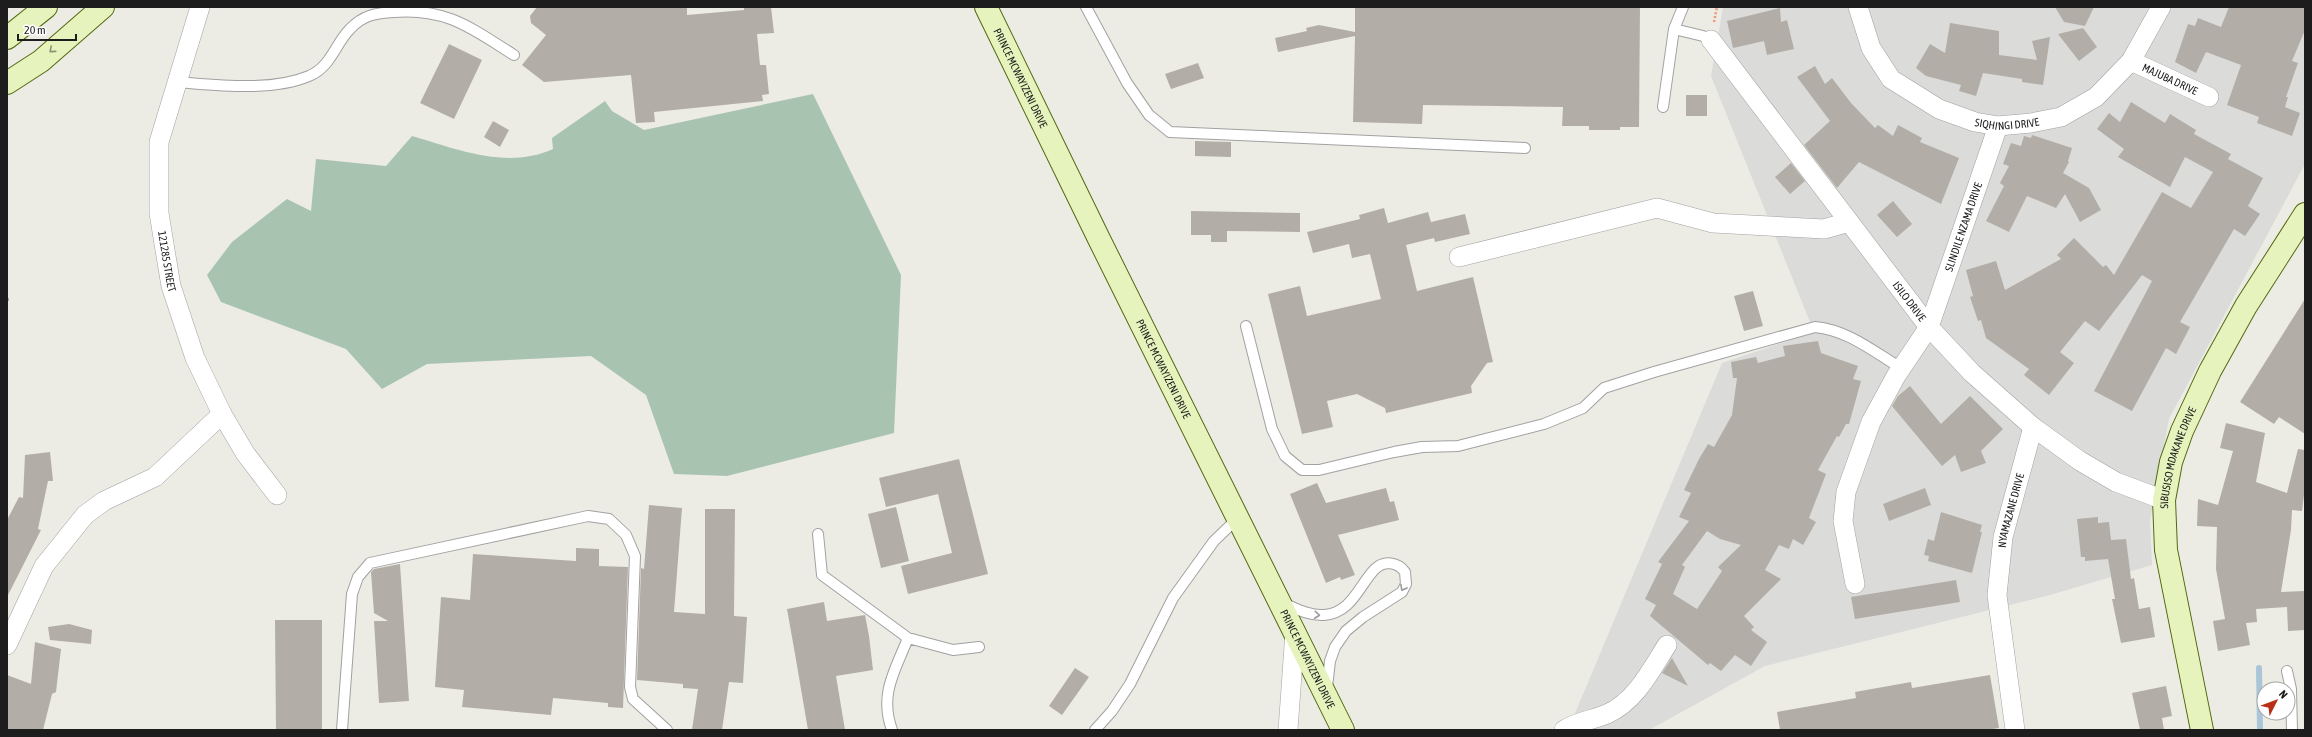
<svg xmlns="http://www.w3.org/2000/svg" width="2312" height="737" viewBox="0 0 2312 737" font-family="'Asap Condensed',sans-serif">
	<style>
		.residential { fill: #dbdbda }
		.cemetery { fill: #a8c4b1 }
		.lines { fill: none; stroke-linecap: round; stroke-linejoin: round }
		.stream { stroke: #a9c5d7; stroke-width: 6 }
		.building { fill: #b2aea7; fill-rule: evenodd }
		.lane-casing { stroke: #a1a1a1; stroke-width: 12 }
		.street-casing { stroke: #a1a1a1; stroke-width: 20 }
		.secondary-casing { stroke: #516910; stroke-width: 24 }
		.path { stroke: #eb9677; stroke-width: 2.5; stroke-dasharray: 2 2; stroke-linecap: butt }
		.lane { stroke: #fff; stroke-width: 10 }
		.street { stroke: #fff; stroke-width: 19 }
		.secondary { stroke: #e7f3bd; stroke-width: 22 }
		.rail { stroke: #6b6b6b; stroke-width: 3; stroke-dasharray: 8 8; stroke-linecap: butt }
		.oneway { stroke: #8c9375 }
		.oneway2 { stroke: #999 }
		.labels { text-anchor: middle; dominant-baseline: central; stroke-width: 3; stroke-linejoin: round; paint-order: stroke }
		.street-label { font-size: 11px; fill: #1d1d1d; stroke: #fff }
	</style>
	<rect width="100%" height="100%" fill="#edece4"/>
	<path class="residential" d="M1723,7H2305V164L2169,419L2150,520L2152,565L2050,595L1765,666L1649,730H1568L1722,363L1814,332L1711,76Z"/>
	<path class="cemetery" d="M813,94L901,275L894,433L727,476L674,474L646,395L591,356L427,364L382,389L346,349L221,302L207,275L232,242L287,199L311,211L316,159L386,166L412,136C457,149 507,170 553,149L552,138L605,101L612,111L644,130Z"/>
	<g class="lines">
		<path class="stream" d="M2259,668L2260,730"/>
	</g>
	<path class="building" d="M537,7H687V15L744,10V7H771L774,33L757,34L760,65H766L769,94L762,95L763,101L654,112L655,122L636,123L631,75L544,82L522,65L546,35L531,23L530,16Z
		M1355,7H1640L1639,127H1620V130H1589V126H1562L1563,107L1497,106L1423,105L1422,124L1353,122L1355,36L1278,52L1275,38L1307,31L1306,28L1319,25L1355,32Z
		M2055,7H2094L2085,26L2064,22Z
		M2229,7H2305V30L2292,61L2298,63L2286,97H2288L2285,107L2300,113L2292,136L2257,123L2259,117L2227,105L2241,65L2206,52L2196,73L2175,62L2188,24L2195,26L2198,18L2221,27Z
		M1780,8L1781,22L1787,20L1794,49L1767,55L1764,41L1733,48L1727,21Z
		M1950,23L1999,31V55L2037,60L2032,41L2050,37L2043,85L2022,82V79L1983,73L1976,96L1959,91L1961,85L1926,76L1916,68L1930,44L1945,53Z
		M2083,28L2097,47L2079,61L2058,34Z
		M449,44L482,60L454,119L420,103Z
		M1198,63L1204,78L1171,89L1165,74Z
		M1815,66L1825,84L1832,78L1851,103L1875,128L1878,125L1893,136L1898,125L1922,138L1920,142L1959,158L1941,204L1859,162L1837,188L1804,145L1830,121L1797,77Z
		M1686,95H1707V116H1686Z
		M2131,102L2165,123L2170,114L2196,130L2194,134L2231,154L2228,159L2263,178L2248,206L2260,214L2245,236L2234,229L2180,322L2190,327L2176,354L2166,348L2132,411L2094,391L2152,281L2142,275L2099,331L2085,321L2060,352L2074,363L2049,395L2024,375L2029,369L1986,338L1981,320L1978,321L1970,297L1973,296L1966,270L1996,261L2005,290L2061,259L2057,255L2074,238L2103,267L2106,265L2114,275L2162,192L2191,208L2213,172L2185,157L2170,187L2118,157L2124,149L2097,129L2109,113L2120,122Z
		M493,121L509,130L500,147L484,137Z
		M2032,135L2072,148L2068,161L2069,162L2063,173L2089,188L2101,210L2080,222L2065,194L2056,208L2027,196L2009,232L1986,221L2004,186L2000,183L2009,166L2003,164L2011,143L2021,146L2024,136L2031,138Z
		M1195,141L1231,142V157L1195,156Z
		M1791,163L1805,181L1790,194L1775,177Z
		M1893,201L1912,224L1897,237L1877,215Z
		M1384,208L1388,223L1428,212L1431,222L1465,214L1470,234L1435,242L1434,238L1406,245L1417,291L1473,277L1493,362L1487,363L1471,386L1472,393L1386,413L1385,408L1357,394L1327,401L1333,427L1302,434L1268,294L1300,286L1307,316L1381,299L1370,254L1352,258L1349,244L1313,253L1307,232L1360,219L1359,215Z
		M1191,211L1300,213V232L1227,231V242H1211V235H1191Z
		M1753,291L1763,326L1744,331L1734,296Z
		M2305,299V434L2279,417L2274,424L2240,402Z
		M1818,341L1821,353L1858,366L1853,379L1861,381L1849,424H1846L1839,437L1837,436L1818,470L1826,474L1809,518L1816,522L1803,545L1793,539L1789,549L1779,545L1765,570L1781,579L1744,616L1754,627L1751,630L1767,642L1751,666L1735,655L1721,671L1710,663L1708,665L1650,616L1656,605L1645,599L1662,564L1658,562L1689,521L1679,517L1691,493L1684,490L1699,459L1708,444L1714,447L1732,415L1737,378H1733L1731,362L1756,357L1758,363L1785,356L1783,346ZM1707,531L1720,539L1741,545L1718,567L1722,571L1697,609L1673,594L1685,567L1682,565Z
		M1910,386L1941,424L1970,396L2003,429L1981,451L1986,463L1961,472L1955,455L1942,466L1892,406L1898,396Z
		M2226,423L2265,433L2256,482L2287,493L2298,449L2305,450V487L2302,511L2292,510L2291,530L2281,592L2305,591V630L2288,631L2287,607L2256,609L2257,622L2246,623L2250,645L2218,651L2213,621L2225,619L2216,569L2217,527L2197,526L2198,499L2218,505L2233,451L2220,448Z
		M50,452L53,481H48L38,529L41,530L7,597V520L19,497L23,498L25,455Z
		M959,459L988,574L908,594L901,566L952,553L938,494L886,507L879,478Z
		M1317,483L1326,503L1386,488L1390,502L1394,501L1399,520L1338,535L1355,575L1341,580L1340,577L1326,583L1290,494Z
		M1925,488L1931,505L1889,521L1883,504Z
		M649,505L682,508L674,612L705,614V509H735L734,616L747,617L743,683L729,682L722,730H692L698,689L683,688V684L637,680L641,568L644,569Z
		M896,507L909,561L881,568L868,514Z
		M1941,512L1982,525L1980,532H1982L1972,573L1928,561L1929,556L1924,555L1928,539L1934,541Z
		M2098,517V523L2109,522L2111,540L2126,539L2131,579L2134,578L2139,609L2150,607L2155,637L2121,643L2112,599H2115L2108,559L2085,561V557H2081L2077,519Z
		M576,548L599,549V566L628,567L623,708L608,707V703L553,698L551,715L462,707L464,690L435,687L441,597L470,600L473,554L576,561Z
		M400,564L409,701L379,703L374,621H388L374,613L371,572L374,569Z
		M1956,580L1960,602L1855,619L1851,597Z
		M824,602L827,621L865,615L869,636L873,670L836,676L845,730H808L795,654L787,609Z
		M275,620H322V730H276Z
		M69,624L92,630L91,644L50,640L48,627Z
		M35,642L61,649L56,692L52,694L43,730H7V675L31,684Z
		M1672,658L1688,686L1662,673Z
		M1075,668L1089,677L1062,715L1049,706Z
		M1990,675L1999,728L1986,730H1780L1777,712L1856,698L1855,692L1911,682L1912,688Z
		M2166,686L2172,716L2162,718L2164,730H2140L2132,693Z"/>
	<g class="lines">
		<g class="lane-casing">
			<path id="lane" d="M1086,7L1127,83L1149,115L1170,132L1525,148
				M1674,29L1703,36L1711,40
				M177,82C217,85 271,92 309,76C331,67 335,44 350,29C363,15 376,13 394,12C447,8 471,28 514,55
				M1663,107L1674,29L1683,7
				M1246,326L1272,429L1285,456L1302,470H1319L1394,452L1422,447L1458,446L1544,424L1583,408L1604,388L1654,372L1815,327C1848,330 1874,352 1901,368
				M818,534L822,575L908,638L953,650L979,647
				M1283,603C1295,608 1309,616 1324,615C1352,613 1359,585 1375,569C1384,560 1398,562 1405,572L1406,584L1402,592L1363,617L1346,631L1335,647L1330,661L1327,687
				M2287,671L2291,689L2292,730
				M342,730L352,594L358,577L370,563L588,516L609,519L626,535L635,556L630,687L633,699L667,730
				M892,730C879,694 895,671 908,638
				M1095,730L1112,711L1130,684L1173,598L1214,541L1238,518"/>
		</g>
		<g class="street-casing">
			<g id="street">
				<path id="s1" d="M200,7L159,142V213L165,250L171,286L195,358L222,414L245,453L277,495"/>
				<path id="s2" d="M1858,7L1871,48L1891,79L1939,109L1975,122L1998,126L2031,123L2061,117L2096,97L2131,61L2161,7"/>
				<path id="s3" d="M1711,40L1929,327L1972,373L2033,427L2080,461L2116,482L2164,500"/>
				<path id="s4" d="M2131,61L2209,97"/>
				<path d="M1459,257L1657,208L1713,223L1824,229L1849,222"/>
				<path id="s5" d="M1855,584L1843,521L1846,492L1871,422L1896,376L1929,327L1998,126"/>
				<path d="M7,645L44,566L85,515L104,501L155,477L222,414"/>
				<path d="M1288,730L1295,632"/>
				<path d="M1564,730C1578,721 1593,720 1607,714C1636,701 1651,670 1667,645"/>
				<path id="s6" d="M2015,730L1997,595L2003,537L2033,427"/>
			</g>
		</g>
		<g class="secondary-casing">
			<g id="secondary">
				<path id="s7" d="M986,7L1099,239L1343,730"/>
				<path d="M7,38L46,7"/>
				<path d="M7,83L41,61L103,7"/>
				<path id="s8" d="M2202,730L2166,550L2164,500L2171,462L2182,431L2210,371L2246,306L2305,214"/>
			</g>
		</g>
		<path class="path" d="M1714,22L1717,7"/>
		<use href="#lane" class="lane"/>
		<use href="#street" class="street"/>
		<use href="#secondary" class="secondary"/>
		<path class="rail" d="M7,301V298"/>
	</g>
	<defs><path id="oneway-chevron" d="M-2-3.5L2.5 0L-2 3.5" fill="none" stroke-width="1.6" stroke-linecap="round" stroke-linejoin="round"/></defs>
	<use class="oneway" href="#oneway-chevron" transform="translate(52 50) rotate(139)"/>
	<g class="oneway2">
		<use href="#oneway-chevron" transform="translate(1403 588) rotate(119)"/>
		<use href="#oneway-chevron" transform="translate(1317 615) rotate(6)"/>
	</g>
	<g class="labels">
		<g class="street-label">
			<text stroke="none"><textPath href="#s7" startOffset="79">PRINCE MCWAYIZENI DRIVE</textPath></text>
			<text stroke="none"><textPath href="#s4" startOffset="43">MAJUBA DRIVE</textPath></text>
			<text stroke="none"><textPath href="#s2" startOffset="207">SIQHINGI DRIVE</textPath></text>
			<text stroke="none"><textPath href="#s5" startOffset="385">SLINDILE NZAMA DRIVE</textPath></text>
			<text stroke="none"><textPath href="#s1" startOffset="261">121285 STREET</textPath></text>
			<text stroke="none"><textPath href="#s3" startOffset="328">ISILO DRIVE</textPath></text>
			<text stroke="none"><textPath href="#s7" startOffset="403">PRINCE MCWAYIZENI DRIVE</textPath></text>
			<text stroke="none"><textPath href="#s8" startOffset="278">SIBUSISO MDAKANE DRIVE</textPath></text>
			<text stroke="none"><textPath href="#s6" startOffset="222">NYAMAZANE DRIVE</textPath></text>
			<text stroke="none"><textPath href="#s7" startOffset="727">PRINCE MCWAYIZENI DRIVE</textPath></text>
		</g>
	</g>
	<rect width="2312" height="737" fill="none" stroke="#1d1d1d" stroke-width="16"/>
	<g transform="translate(2276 701) rotate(48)"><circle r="19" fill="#ffffff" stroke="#a5a5a5"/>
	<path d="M0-3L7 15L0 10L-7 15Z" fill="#b72f14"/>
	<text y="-6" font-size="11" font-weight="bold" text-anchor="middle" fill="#1d1d1d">N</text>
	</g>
	<path d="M18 34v6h58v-6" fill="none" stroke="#1d1d1d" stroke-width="2"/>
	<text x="24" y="34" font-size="12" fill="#1d1d1d" stroke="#ffffff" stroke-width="3" paint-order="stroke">20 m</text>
</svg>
